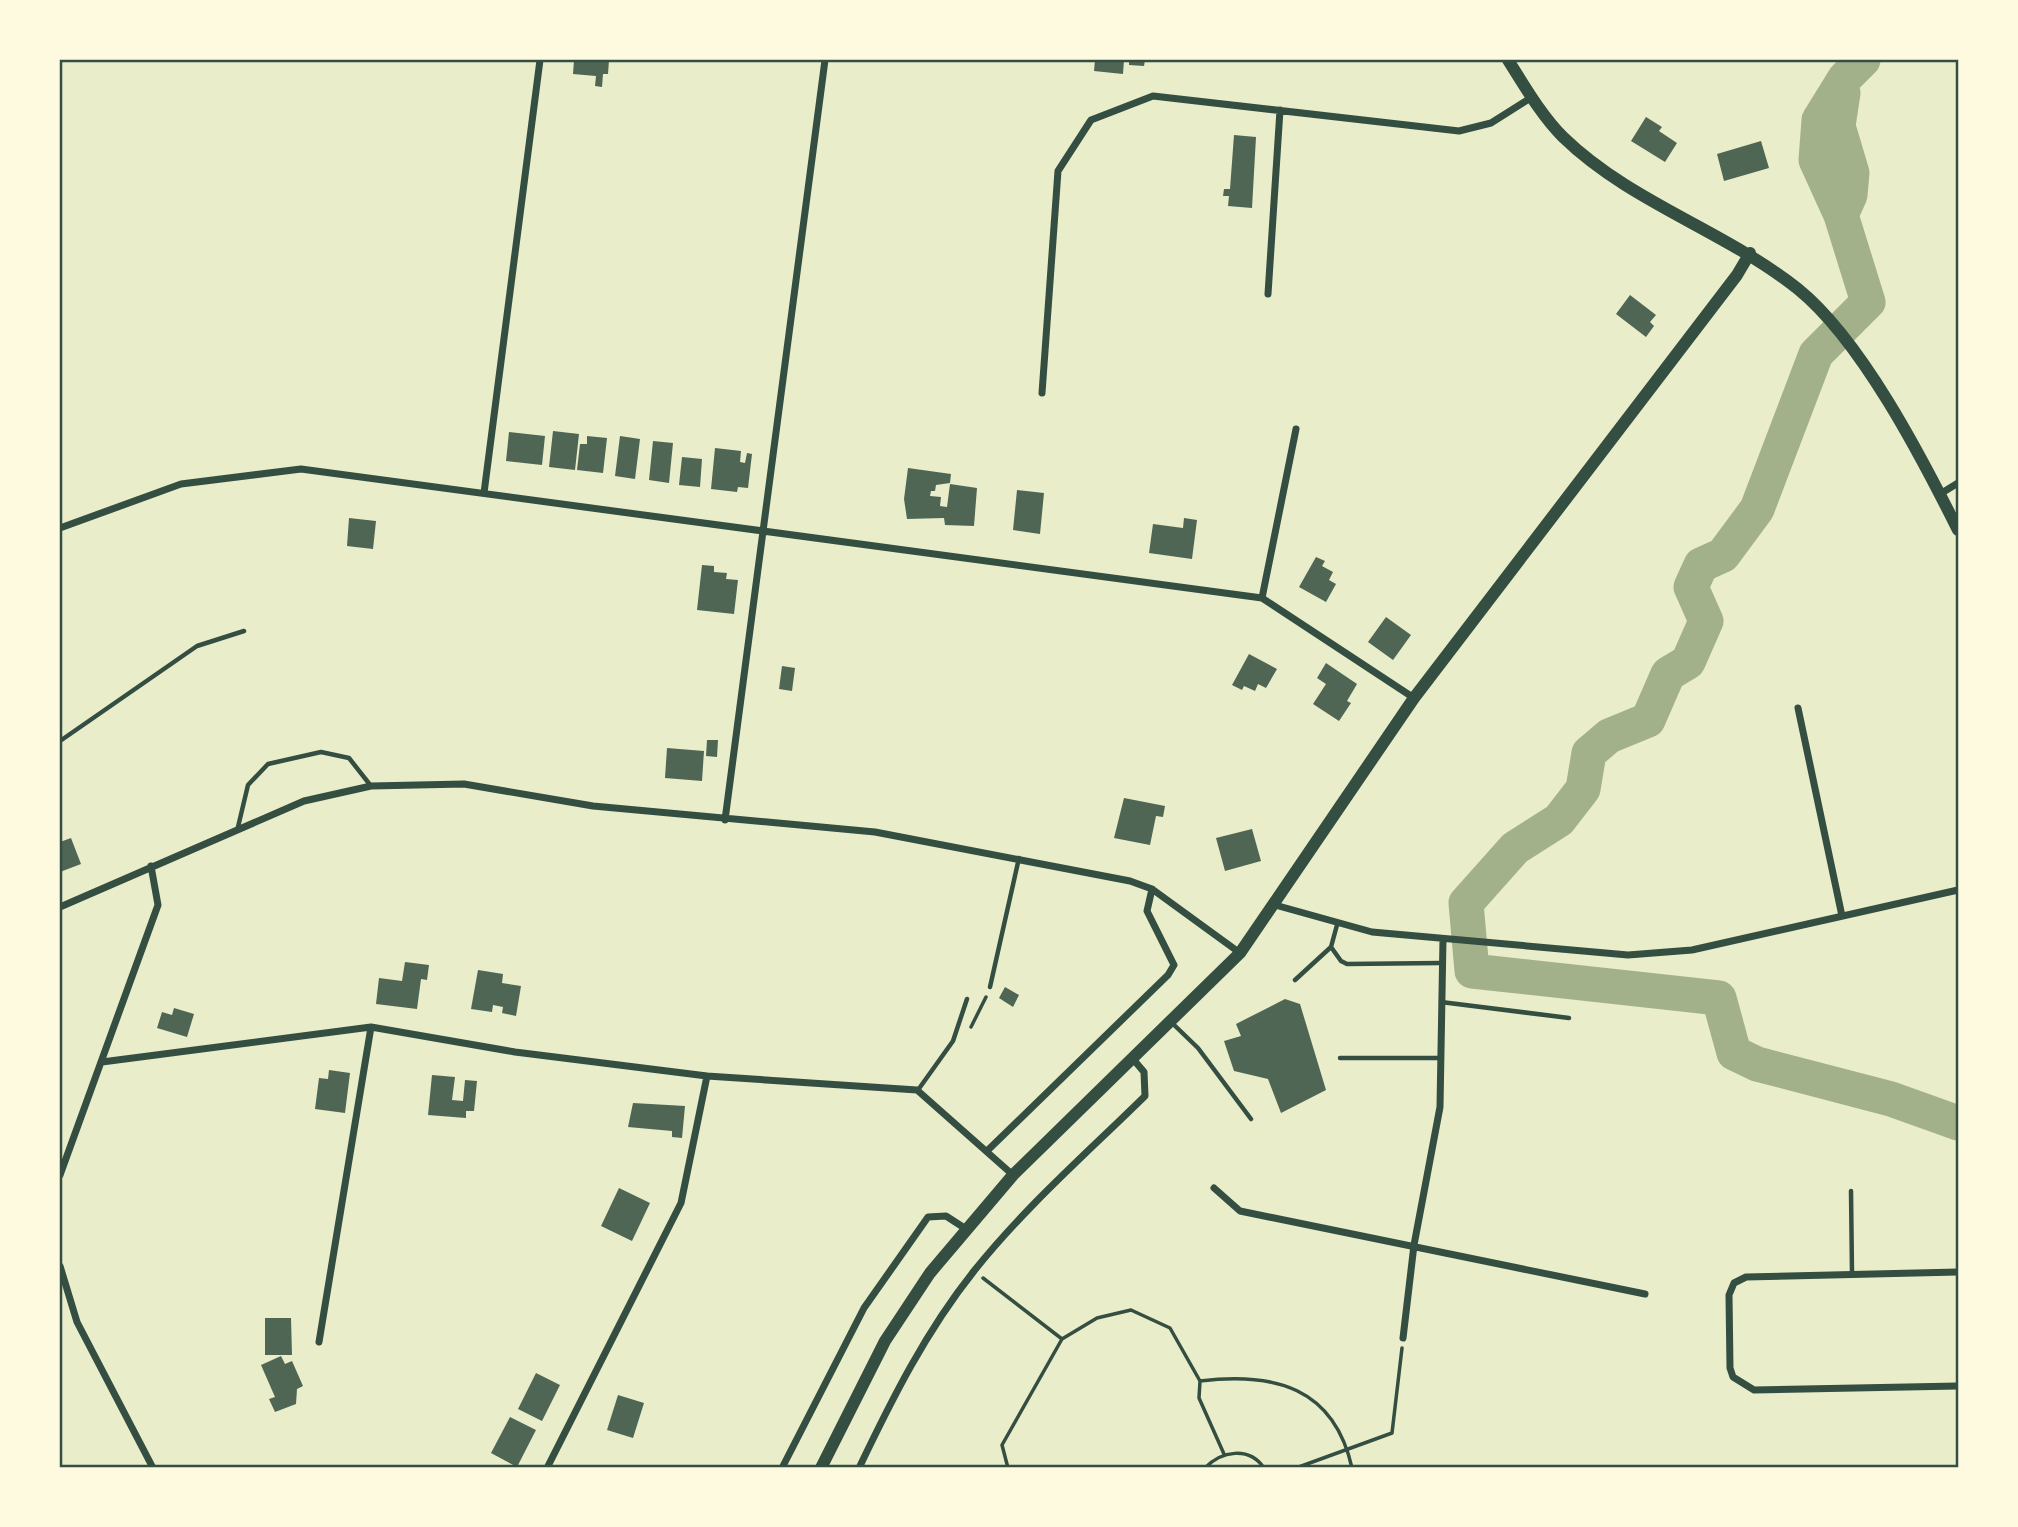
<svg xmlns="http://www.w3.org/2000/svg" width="2018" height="1527" viewBox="0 0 2018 1527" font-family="Bitter,serif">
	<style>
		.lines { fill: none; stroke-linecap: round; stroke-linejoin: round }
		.river { stroke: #a3b18a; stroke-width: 35 }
		.building { fill: #4f6655 }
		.path { stroke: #344e41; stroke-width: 3.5 }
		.service { stroke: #344e41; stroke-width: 4.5 }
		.minor { stroke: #344e41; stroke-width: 7 }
		.tertiary { stroke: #344e41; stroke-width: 12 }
		.neatline { fill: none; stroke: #344e41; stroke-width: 2.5 }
	</style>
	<rect width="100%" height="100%" fill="#e9edc9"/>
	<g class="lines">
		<path class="river" d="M1863,60L1845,78L1819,120L1816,160L1841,215L1868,302L1816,354L1757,509L1723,555L1701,565L1691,587L1706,621L1688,662L1668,674L1648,720L1609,736L1589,753L1583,789L1559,820L1515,848L1466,903L1472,971L1719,998L1734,1053L1757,1064L1891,1099L1958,1123
			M1841,215L1850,195L1852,173L1838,126L1843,93"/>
	</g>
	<path class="building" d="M574,60H609L608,74H603L602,87L595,86L596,76L573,74Z
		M1095,60H1124L1123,74L1094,71Z
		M1129,60H1145L1144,66L1129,65Z
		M1646,117L1662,127L1659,131L1677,143L1665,162L1631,141Z
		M1234,135L1256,137L1252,208L1228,206L1229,196H1223L1224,189H1230Z
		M1761,141L1769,168L1724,181L1717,154Z
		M1630,295L1656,315L1650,322L1654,326L1646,337L1616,314Z
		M553,431L579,434L575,470L549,467Z
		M509,432L545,436L542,465L506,461Z
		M587,436L607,438L603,473L577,470L580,444H587Z
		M620,436L640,439L635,479L615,476Z
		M653,441L673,443L669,483L649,480Z
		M715,448L741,451L740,462L745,463L747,453L752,454L748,488L738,487L737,492L711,489Z
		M682,457L702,459L700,487L679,485Z
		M908,468L951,474L950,483L936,485L935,491H931L930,496L941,497L940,506L947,507L950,484L977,488L974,526L945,525L944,518L907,519L904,499Z
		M1017,490L1044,493L1040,534L1013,530Z
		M349,518L376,521L373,549L347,546Z
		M1184,518L1197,520L1192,559L1149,553L1153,524L1183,528Z
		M1316,557L1325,561L1322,566L1333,572L1329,580L1336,584L1326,602L1299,587Z
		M702,565L714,566V572L727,573L726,579L738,580L734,614L697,610Z
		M1386,617L1411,635L1393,660L1368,642Z
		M1249,654L1277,669L1266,688L1258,684L1255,691L1244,686L1242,690L1232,685Z
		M1326,663L1357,684L1347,701L1351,703L1339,721L1313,704L1326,684L1317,678Z
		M782,666L795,668L792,691L779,689Z
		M707,740H718L717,757L706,756Z
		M667,748L704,751L702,781L665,778Z
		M1124,798L1165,806L1163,817L1156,816L1150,845L1114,838Z
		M1252,829L1261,861L1225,871L1216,838Z
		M71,838L81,864L60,872V842Z
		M405,962L429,965L427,980L421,979L417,1009L376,1004L379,978L402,981Z
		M478,970L503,974L502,983L521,986L516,1016L502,1013L503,1007L493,1005L492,1012L471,1009Z
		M1005,987L1019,995L1013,1007L999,998Z
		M1285,999L1300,1004L1326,1090L1281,1113L1268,1079L1234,1071L1224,1041L1241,1036L1236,1024Z
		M174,1008L194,1014L187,1037L157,1028L162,1012L172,1015Z
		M329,1070L350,1073L345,1113L315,1109L319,1078L328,1079Z
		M432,1075L455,1077L452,1100L463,1101L465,1080L477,1081L474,1111H466V1118L428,1115Z
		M633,1103L685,1106L682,1138L672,1137V1131L628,1127Z
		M619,1188L650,1203L632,1241L601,1226Z
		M265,1318H291L292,1355H265Z
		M281,1356L285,1364L292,1361L303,1386L297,1389L296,1404L275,1412L269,1399L275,1397L261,1365Z
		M536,1373L560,1385L542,1421L518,1409Z
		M618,1395L644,1403L633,1438L607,1430Z
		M510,1417L536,1430L517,1467L491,1453Z"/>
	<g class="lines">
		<path class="path" d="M971,1027L986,997
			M983,1278L1062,1339L1097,1318L1131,1310L1170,1328L1200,1381L1199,1398L1224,1454
			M1200,1381C1274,1372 1334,1387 1352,1468
			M1008,1468L1002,1445L1062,1339
			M1205,1468C1221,1451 1249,1446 1264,1468
			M1296,1468L1392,1433L1402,1348"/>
		<path class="service" d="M60,741L197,646L244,631
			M238,827L248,785L268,764L321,752L349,758L371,786
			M1331,947L1341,961L1347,964L1441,963
			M1295,980L1331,947L1337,925
			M990,987L1019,858
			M1441,1002L1569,1018
			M1171,1022L1198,1048L1251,1119
			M1340,1058H1440
			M918,1090L953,1041L967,999
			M1851,1191L1852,1273"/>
		<path class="minor" d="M1268,294L1280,110
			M1042,393L1058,171L1091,120L1153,96L1459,131L1491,123L1532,97
			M484,493L540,60
			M1940,494L1958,483
			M60,528L181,484L301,469L1262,598L1414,698
			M1262,598L1296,429
			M1798,708L1842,916
			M725,820L825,60
			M1275,905L1372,932L1628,955L1692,950L1958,890
			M60,907L304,801L371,786L464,784L593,806L875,832L1130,881L1152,889L1240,953
			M102,1062L371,1027L515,1052L707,1076L917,1090L1013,1175
			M988,1150L1168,975L1174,965L1147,911L1152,889
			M60,1175L158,905L151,866
			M1214,1188L1240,1211L1645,1294
			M60,1266L77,1322L153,1468
			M1958,1272L1746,1277L1734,1283L1729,1295L1730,1368L1733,1377L1754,1390L1958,1386
			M1403,1338L1414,1245L1440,1107L1443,939
			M319,1342L371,1027
			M547,1468L681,1203L707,1076
			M782,1468L864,1308L928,1217L946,1216L966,1229
			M859,1468C892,1399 926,1331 974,1271C1025,1207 1087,1153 1145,1096L1144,1072L1133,1059"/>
		<path class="tertiary" d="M1508,60C1524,85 1541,115 1563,137C1631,203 1724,230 1798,289C1861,340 1921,456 1958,530
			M821,1468L885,1341L930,1273L1013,1175L1240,953L1414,698L1737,275L1750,253"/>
	</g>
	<rect width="2018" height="1527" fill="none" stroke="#fefae0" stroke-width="122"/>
	<rect x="61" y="61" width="1896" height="1405" class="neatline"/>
</svg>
